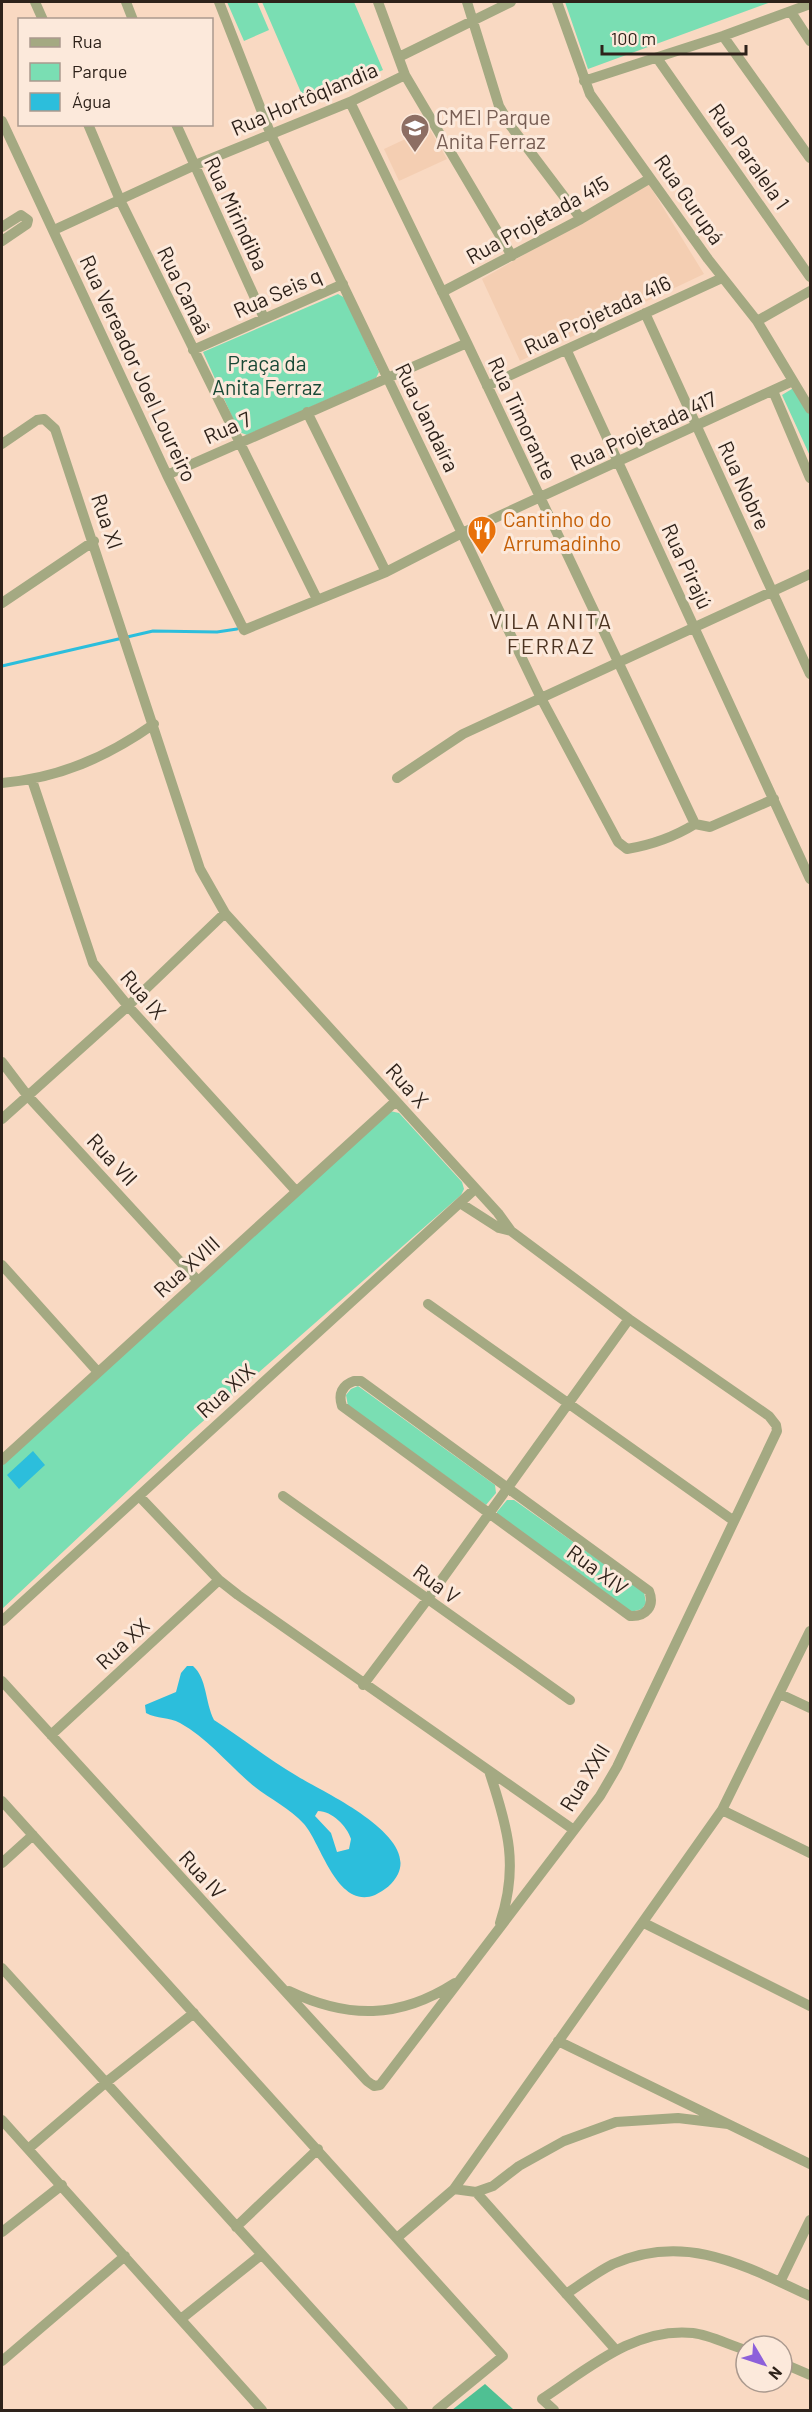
<svg xmlns="http://www.w3.org/2000/svg" width="812" height="2412" viewBox="0 0 812 2412" font-family="Barlow,sans-serif">
	<style>
		.built { fill: #f4ceb2 }
		.green { fill: #7adeb3 }
		.forest { fill: #4fc093 }
		.water { fill: #2cbedc; fill-rule: evenodd }
		.lines { fill: none; stroke-linecap: round; stroke-linejoin: round }
		.stream { stroke: #2cbedc; stroke-width: 3 }
		.street { stroke: #a4a982; stroke-width: 10 }
		.labels { text-anchor: middle; dominant-baseline: central; stroke-width: 6; stroke-linejoin: round; paint-order: stroke }
		.street-label { font-size: 21px; fill: #2e221a; stroke: #fce9db }
		.education-label { font-size: 21px; fill: #785e54; stroke: #fce9db; text-anchor: start }
		.park-label { font-size: 21px; fill: #194936; stroke: #fce9db }
		.food-label { font-size: 21px; fill: #c56008; stroke: #fce9db; text-anchor: start }
		.neighbourhood-label { font-size: 22px; letter-spacing: 1.5px; fill: #4c3320; stroke: #fce9db }
	</style>
	<rect width="100%" height="100%" fill="#f9d9c2"/>
	<path class="built" d="M429,128L447,159L399,181L384,149Z
		M648,183L704,274L520,361L482,279Z"/>
	<path class="green" d="M227,2H257L269,30L244,41Z
		M262,2H354L383,70L306,104Z
		M565,2H771L588,69Z
		M338,294L345,298L379,372L376,378L247,435L239,432L203,352Z
		M795,387L810,412V456L782,395Z
		M390,1111L399,1113L462,1182L464,1189L461,1195L193,1430L2,1609V1465Z
		M358,1386L495,1485L496,1493L486,1505L348,1406L346,1395L351,1389Z
		M507,1500H514L644,1592L646,1603L642,1609L631,1612L497,1516V1512Z"/>
	<path class="forest" d="M485,2384L514,2410H452Z"/>
	<path class="water" d="M33,1451L45,1465L19,1489L7,1475Z
		M187,1666H193C207,1678 205,1702 214,1720C242,1738 268,1759 297,1776C323,1792 417,1834 398,1874C393,1884 385,1890 375,1895C337,1910 321,1843 304,1824C289,1807 266,1797 249,1782C226,1762 207,1738 180,1723C169,1717 157,1719 146,1713L145,1705L176,1692L181,1673ZM318,1811C332,1811 347,1826 351,1839L349,1849L337,1852L331,1833L315,1816Z"/>
	<g class="lines">
		<path class="stream" d="M2,666L153,631L217,632L237,629"/>
		<path class="street" d="M35,2L43,20
			M126,2L133,20
			M219,2L271,135L541,698L618,842L627,849C651,845 674,837 695,824
			M378,2L405,75L512,256
			M467,2L499,106L510,125L581,219
			M557,2L590,94L708,259L757,321L810,409
			M791,12L810,41
			M723,36L810,158
			M399,57L511,2
			M657,58L810,277
			M584,81L723,36L810,4
			M350,102L467,343L695,824L710,827L774,799
			M2,121L167,475L244,630L386,572L462,533L793,381
			M88,124L120,200L317,599
			M176,124L264,318
			M2,227L21,215L28,220L27,224L2,241
			M54,230L193,166L350,102L405,75
			M442,292L581,219L649,179
			M645,313L810,674
			M757,321L810,291
			M193,350L343,284
			M567,351L810,879
			M487,386L722,278
			M773,391L810,478
			M307,412L386,572
			M2,444L37,420L44,419L55,429L200,869L225,913L498,1213L511,1231L629,1319L769,1416L776,1425L777,1431L617,1767L600,1796L380,2085L374,2086L367,2081L2,1681
			M167,475L467,343
			M2,603L94,541
			M397,778L463,734L810,574
			M32,780L93,963L128,1006L296,1191
			M2,783C59,778 107,757 154,724
			M2,1062L27,1095L198,1281
			M2,1119L128,1006L225,913
			M460,1203L499,1228L511,1231
			M2,1265L98,1372
			M428,1304L734,1521
			M354,1381H361L649,1591C655,1606 646,1617 630,1616L342,1406C338,1394 342,1385 354,1381Z
			M2,1460L396,1101
			M139,1496L219,1580L238,1595L574,1830
			M283,1496L570,1700
			M2,1621L475,1189
			M363,1685L427,1600L629,1319
			M780,1694L810,1708
			M51,1735L219,1580
			M490,1774C508,1828 519,1867 500,1923
			M2,1801L503,2356L437,2410
			M722,1810L810,1853
			M2,1863L33,1835
			M644,1923L810,2006
			M2,1968L403,2410
			M289,1991C348,2019 399,2019 455,1983
			M558,2041L810,2164
			M2,2120L262,2410
			M28,2149L104,2084L194,2013
			M454,2189L476,2192L493,2186L519,2166L564,2141L616,2122L678,2118L728,2124
			M476,2192L615,2349
			M236,2227L318,2149
			M2,2232L62,2185
			M398,2237L454,2189L722,1810L810,1631
			M780,2282L810,2220
			M566,2294C581,2284 597,2272 613,2264C686,2232 745,2266 810,2296
			M181,2319L261,2255
			M2,2361L125,2256
			M782,2363L810,2375
			M554,2410L542,2399C588,2369 634,2327 693,2333C710,2335 729,2345 746,2350"/>
	</g>
	<defs>
		<g id="school-pin" transform="scale(1.5)"><path d="M0 17L-7.5 6A9.5 9.5 0 1 1 7.5 6Z" fill="#8d6e63" stroke="#fce9db"/><path d="M0-5L7-2L0 1L-7-2ZM-4 1L0 2.5L4 1V4Q0 6-4 4Z" fill="#fff"/></g>
		<g id="restaurant-pin" transform="scale(1.5)"><path d="M0 17L-7.5 6A9.5 9.5 0 1 1 7.5 6Z" fill="#e8710a" stroke="#fce9db"/><path d="M-5-6h1v4h1v-4h1v4h1v-4h1v5L-1.5 .5V6h-2V.5L-5-1ZM5-6V6H3V1.5H1.5Q1.5-4 5-6Z" fill="#fff"/></g>
	</defs>
	<g fill-rule="evenodd">
		<use href="#school-pin" x="415" y="128"/>
		<use href="#restaurant-pin" x="482" y="530"/>
	</g>
	<g class="labels">
		<g class="street-label">
			<text transform="translate(304 98) rotate(-23)">Rua Hortôqlandia</text>
			<text transform="translate(750 156) rotate(55)">Rua Paralela 1</text>
			<text transform="translate(690 199) rotate(55)">Rua Gurupá</text>
			<text transform="translate(237 213) rotate(65)">Rua Mirindiba</text>
			<text transform="translate(537 219) rotate(-29)">Rua Projetada 415</text>
			<text transform="translate(185 290) rotate(64)">Rua Canaã</text>
			<text transform="translate(277 292) rotate(-24)">Rua Seis q</text>
			<text transform="translate(597 314) rotate(-25)">Rua Projetada 416</text>
			<text transform="translate(139 368) rotate(65)">Rua Vereador Joel Loureiro</text>
			<text transform="translate(428 417) rotate(64)">Rua Jandaíra</text>
			<text transform="translate(523 418) rotate(65)">Rua Timorante</text>
			<text transform="translate(227 427) rotate(-24)">Rua 7</text>
			<text transform="translate(643 430) rotate(-25)">Rua Projetada 417</text>
			<text transform="translate(745 485) rotate(65)">Rua Nobre</text>
			<text transform="translate(108 521) rotate(71)">Rua XI</text>
			<text transform="translate(688 566) rotate(65)">Rua Pirajú</text>
			<text transform="translate(144 994) rotate(49)">Rua IX</text>
			<text transform="translate(408 1085) rotate(48)">Rua X</text>
			<text transform="translate(113 1159) rotate(47)">Rua VII</text>
			<text transform="translate(186 1266) rotate(-42)">Rua XVIII</text>
			<text transform="translate(225 1390) rotate(-42)">Rua XIX</text>
			<text transform="translate(598 1569) rotate(36)">Rua XIV</text>
			<text transform="translate(437 1583) rotate(36)">Rua V</text>
			<text transform="translate(122 1643) rotate(-43)">Rua XX</text>
			<text transform="translate(584 1777) rotate(-58)">Rua XXII</text>
			<text transform="translate(203 1874) rotate(47)">Rua IV</text>
		</g>
		<g class="education-label">
			<text x="436" y="116">CMEI Parque<tspan x="436" dy="24">Anita Ferraz</tspan></text>
		</g>
		<g class="park-label">
			<text x="267" y="362">Praça da<tspan x="267" dy="24">Anita Ferraz</tspan></text>
		</g>
		<g class="food-label">
			<text x="503" y="518">Cantinho do<tspan x="503" dy="24">Arrumadinho</tspan></text>
		</g>
		<g class="neighbourhood-label">
			<text x="551" y="620">VILA ANITA<tspan x="551" dy="25">FERRAZ</tspan></text>
		</g>
	</g>
	<rect width="812" height="2412" fill="none" stroke="#2e221a" stroke-width="6"/>
	<rect x="18" y="18" width="195" height="108" fill="#fce9db" stroke="#aa998e" stroke-width="1.5"/>
	<rect x="30" y="38" width="30" height="9" fill="#a4a982" stroke="#aa998e" stroke-width="1.5"/>
	<text x="72" y="48" font-size="18" fill="#2e221a">Rua</text>
	<rect x="30" y="63" width="30" height="18" fill="#7adeb3" stroke="#aa998e" stroke-width="1.5"/>
	<text x="72" y="78" font-size="18" fill="#2e221a">Parque</text>
	<rect x="30" y="93" width="30" height="18" fill="#2cbedc" stroke="#aa998e" stroke-width="1.5"/>
	<text x="72" y="108" font-size="18" fill="#2e221a">Água</text>
	<g transform="translate(764 2364) rotate(129)"><circle r="28" fill="#fce9db" stroke="#aa998e" stroke-width="1.5"/>
	<path d="M0-4.5L10 22L0 15L-10 22Z" fill="#8d60da"/>
	<text y="-9" font-size="16" font-weight="bold" text-anchor="middle" fill="#2e221a">N</text>
	</g>
	<path d="M602 45v9h144v-9" fill="none" stroke="#2e221a" stroke-width="3"/>
	<text x="611" y="45" font-size="18" fill="#2e221a" stroke="#fce9db" stroke-width="4.5" paint-order="stroke">100 m</text>
</svg>
